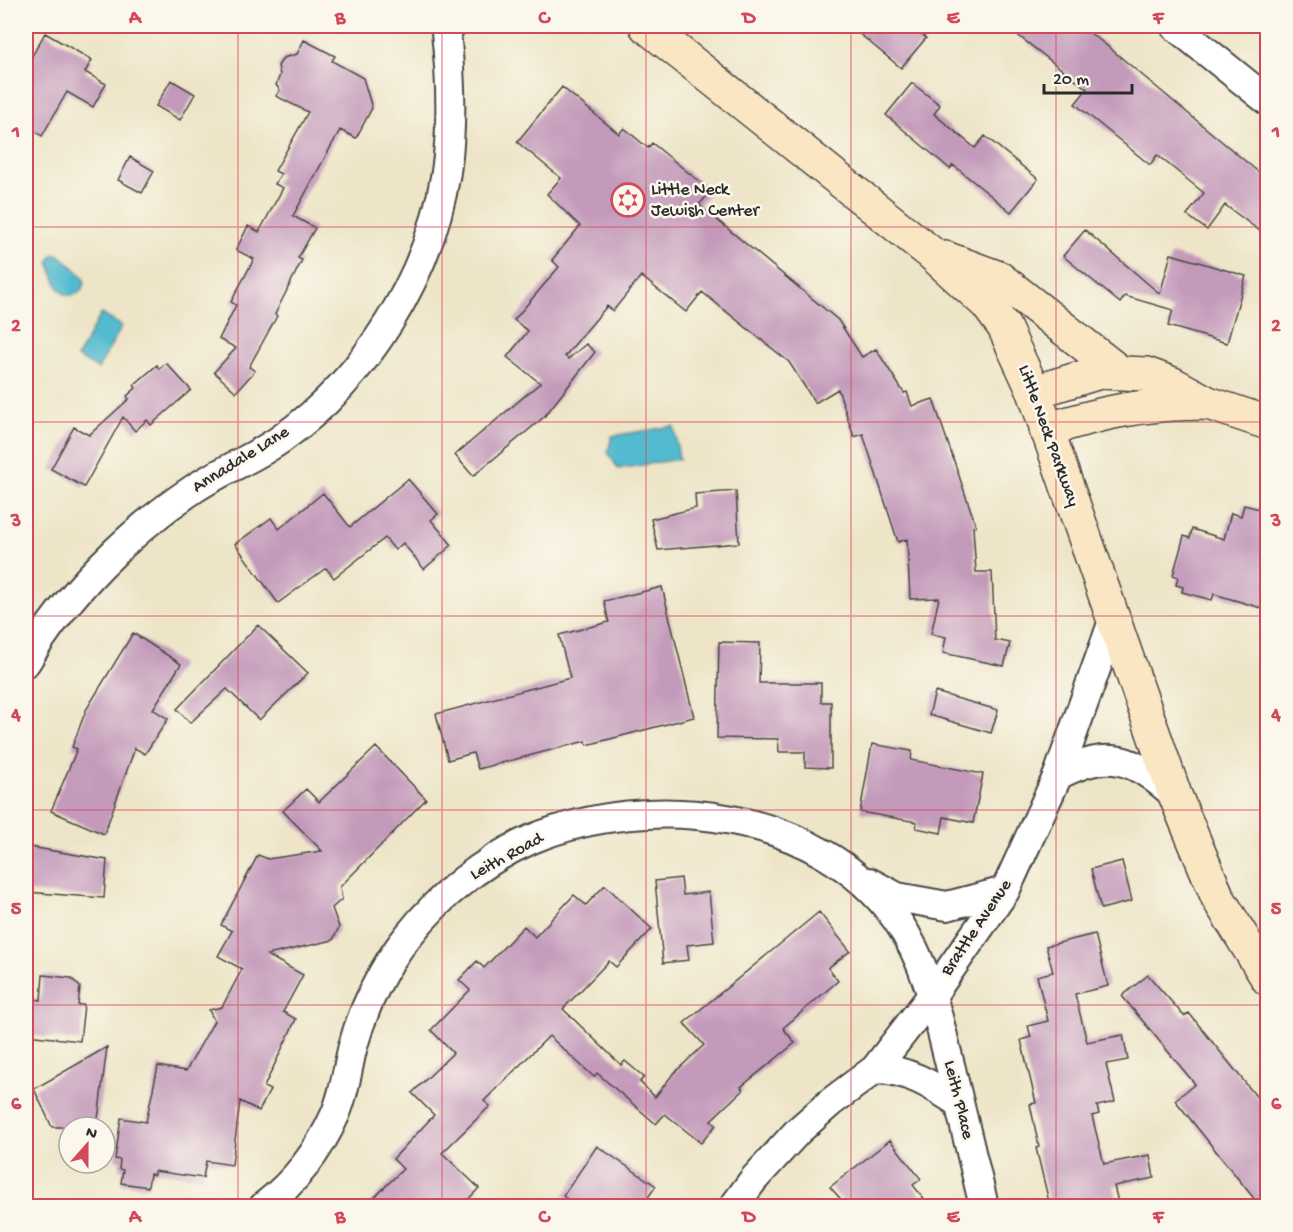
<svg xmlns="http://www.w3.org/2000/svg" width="1293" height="1232" viewBox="0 0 1293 1232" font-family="'Gochi Hand',sans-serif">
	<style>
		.water { fill: #52bbd0; stroke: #3e737e; stroke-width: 1.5 }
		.building { fill: #c39aba }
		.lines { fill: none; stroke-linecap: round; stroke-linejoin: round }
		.street-casing { stroke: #484743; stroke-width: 32 }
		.secondary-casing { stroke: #484743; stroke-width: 36 }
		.street { stroke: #fff; stroke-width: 28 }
		.secondary { stroke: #fbe6c4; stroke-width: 33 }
		.grid { fill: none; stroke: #d1495b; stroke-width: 1.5; stroke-opacity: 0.55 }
		.labels { text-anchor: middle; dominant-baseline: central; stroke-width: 5; stroke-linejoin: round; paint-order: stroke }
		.poi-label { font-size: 18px; fill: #2b2b2b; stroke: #fbf7ec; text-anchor: start }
		.street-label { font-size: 18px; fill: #2b2b2b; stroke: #fbf7ec }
		.neatline { fill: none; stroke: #d1495b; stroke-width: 2 }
		.grid-label { font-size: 20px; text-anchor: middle; font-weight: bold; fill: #d1495b }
	</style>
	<rect width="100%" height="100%" fill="#fbf7ec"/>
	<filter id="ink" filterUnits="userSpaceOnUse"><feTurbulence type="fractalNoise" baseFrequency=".0167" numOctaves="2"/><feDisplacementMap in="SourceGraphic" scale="12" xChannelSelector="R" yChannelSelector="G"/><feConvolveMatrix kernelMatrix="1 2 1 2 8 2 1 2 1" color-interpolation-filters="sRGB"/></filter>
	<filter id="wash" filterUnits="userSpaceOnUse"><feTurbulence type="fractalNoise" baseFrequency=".008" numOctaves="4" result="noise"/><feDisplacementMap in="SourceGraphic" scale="24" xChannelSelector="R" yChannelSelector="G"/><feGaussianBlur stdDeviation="1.35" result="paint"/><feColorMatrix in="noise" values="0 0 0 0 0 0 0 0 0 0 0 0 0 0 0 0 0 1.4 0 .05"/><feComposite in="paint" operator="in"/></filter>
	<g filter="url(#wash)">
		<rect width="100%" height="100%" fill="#eee5c8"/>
		<path class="water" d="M58,254C62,257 83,275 84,280C86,292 71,300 62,292C55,286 52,270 49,261L53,255Z
			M101,314L122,326L98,369L77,357Z
			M674,426L679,459L618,469L608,452L612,436Z"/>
		<g id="blocks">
			<path class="building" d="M850,26H911L926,38L901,68Z
				M1006,26H1081L1106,45L1268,180V237L1225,205L1207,230L1187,215L1204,193L1157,155L1150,165L1075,104L1087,89Z
				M45,33L92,60L85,72L106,84L93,107L67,92L42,136L26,125V67Z
				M304,40L335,56L332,61L363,78L372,108L356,138L340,130L293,216L315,228L298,258L302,260L275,314L277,316L249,367L255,371L236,392L214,372L236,348L219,339L236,305L231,302L254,259L236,250L248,226L259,232L283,188L275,184L281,174L275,171L308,112L276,96L280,90L276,85L280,75L278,66L283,58L297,54Z
				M171,80L195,94L180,120L156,106Z
				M912,83L940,105L934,114L975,148L985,136L1038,179L1011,212L953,165L950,169L886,115Z
				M562,87L619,134L624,128L648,148L652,143L711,191L699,205L838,320L862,357L876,349L904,393L907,392L912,406L933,399L976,526L973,527L976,572H992L995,640L1010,643L1004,666L943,653L946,637L931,634L939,598L910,599L907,539L898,542L863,434L854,437L838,389L815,403L789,362L702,292L686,312L641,276L613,311L607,306L565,356L568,359L586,344L595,352L544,417L473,476L455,455L540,383L507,357L528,331L514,320L559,267L552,260L580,226L547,194L561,178L517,142Z
				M130,157L154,171L142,193L118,180Z
				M1085,230L1160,294L1171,254L1246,276L1227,343L1168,326L1173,310L1125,296L1120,303L1063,256Z
				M166,363L191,390L151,425L147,420L135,431L123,417L84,487L51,469L74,427L89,435L129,399L127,396L136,388L134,385L157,365L159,369Z
				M408,479L438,514L431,520L452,545L424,569L403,543L395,550L385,538L334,578L326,568L278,603L235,544L271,518L279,529L323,493L350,527Z
				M736,491L739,543L658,550L651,519L696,508L695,494Z
				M1244,505L1268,511V610L1214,594L1212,600L1182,592L1183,587L1176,585L1178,577L1173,575L1184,536L1190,538L1192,529L1224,539L1231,513L1241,516Z
				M662,587L694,717L587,745L586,741L478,769L473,753L448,760L436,714L570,678L559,635L609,622L604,601Z
				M258,625L308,673L259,720L227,689L190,723L177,709Z
				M133,633L181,664L153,709L168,719L145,754L135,748L104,834L51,811L77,749L72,747L86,710Z
				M719,642L760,643L759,683H821V702H831V768L805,767V752H779L778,739L717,738Z
				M935,692L998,710L991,733L929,715Z
				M872,744L912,751L911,760L983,774L973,823L944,817L941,833L916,828L917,822L860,812Z
				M376,747L426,799L340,887L342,899L332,908L339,927L333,940L267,955L303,975L283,1012L296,1019L264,1087L270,1090L259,1111L240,1101L232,1165L206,1161L203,1178L154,1171V1175L150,1174L148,1187L121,1183L123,1170L119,1169L120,1160L115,1159L121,1118L146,1122L158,1066L186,1071L214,1021L209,1010L222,1007L242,969L218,956L232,931L221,925L258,855L268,859L322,851L283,811L306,789L319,802Z
				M30,847L107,860L104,898L26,892Z
				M1122,861L1132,901L1101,909L1091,869Z
				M681,878L683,895L709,892L714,942L687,945L689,960L663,963L655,881Z
				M605,885L652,929L616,967L609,961L563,1009L621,1065L625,1061L644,1077L640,1082L655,1097L673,1074L704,1045L684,1023L819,912L850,951L828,968L838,981L783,1028L795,1043L741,1087L743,1090L711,1120L716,1125L701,1143L665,1114L656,1124L597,1073L594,1077L549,1036L484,1101L490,1106L442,1153L479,1188L462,1206H366L403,1169L393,1159L434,1115L412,1093L453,1053L431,1030L470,990L459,980L477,961L484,968L524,926L535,937L574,895L586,905Z
				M1095,934L1108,986L1075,994L1087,1042L1123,1035L1128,1060L1106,1064L1115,1102L1097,1106L1099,1114L1092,1116L1104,1164L1150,1155L1154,1178L1114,1186L1119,1206H1050L1036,1148L1039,1147L1030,1104L1036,1103L1021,1040L1031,1037L1028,1026L1048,1021L1037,976L1053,972L1046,946Z
				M43,975L71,978L80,987L78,1005H84L80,1041L26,1035V998L41,1000Z
				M1148,975L1184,1016L1189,1013L1268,1111V1206H1260L1175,1100L1195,1084L1122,996Z
				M107,1047L97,1127H52L34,1089Z
				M890,1140L921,1179L913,1185L929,1206H847L830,1187Z
				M597,1146L656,1186L642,1206H578L563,1196Z"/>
		</g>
	</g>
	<g filter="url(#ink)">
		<use href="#blocks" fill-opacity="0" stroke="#484743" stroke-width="1.5"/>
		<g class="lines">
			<g class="street-casing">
				<path id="street" d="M1175,26L1268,101
					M26,662C67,594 128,532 195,488C222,470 253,459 281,439C366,379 430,275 446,172C453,125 451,79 446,32L451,26
					M1058,775C1111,748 1132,758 1175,795
					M869,882L897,897L947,906L1005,891
					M875,1069C907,1069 932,1085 959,1103
					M264,1206C295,1182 319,1151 335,1115C345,1093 347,1069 353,1046C363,1008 383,967 408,936C440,895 484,860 532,839C651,790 818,809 897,920C928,965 938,1017 951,1069C962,1115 973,1161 984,1206
					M734,1206L754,1179L798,1131L831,1102L875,1069L933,994L1005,891L1058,775L1113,621"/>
			</g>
			<g class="secondary-casing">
				<path id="secondary" d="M646,26L931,253L987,304L1004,327L1034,392L1175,795L1218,898L1268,979
					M945,258L999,278L1118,371
					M1034,392L1100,372L1146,374L1173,384L1208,403L1268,423
					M1046,430C1104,412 1146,403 1206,403"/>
			</g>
			<use href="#street" class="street"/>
			<use href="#secondary" class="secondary"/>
		</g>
	</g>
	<path class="grid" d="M238,26V1206M442,26V1206M646,26V1206M851,26V1206M1056,26V1206M26,227H1268M26,422H1268M26,616H1268M26,810H1268M26,1005H1268"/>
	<defs>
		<g id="synagogue-ring" transform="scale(1.725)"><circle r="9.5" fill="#fbf7ec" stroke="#d1495b" stroke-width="1.5"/><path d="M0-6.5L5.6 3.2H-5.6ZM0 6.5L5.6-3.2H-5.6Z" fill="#d1495b"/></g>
	</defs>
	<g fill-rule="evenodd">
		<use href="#synagogue-ring" x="628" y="200"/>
	</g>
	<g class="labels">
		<g class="poi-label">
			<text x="651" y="190">Little Neck<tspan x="651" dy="21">Jewish Center</tspan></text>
		</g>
		<g class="street-label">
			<text transform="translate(1048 436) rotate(70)">Little Neck Parkway</text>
			<text transform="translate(241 460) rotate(-32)">Annadale Lane</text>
			<text transform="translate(507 857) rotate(-29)">Leith Road</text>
			<text transform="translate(977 928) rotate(-56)">Brattle Avenue</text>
			<text transform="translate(958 1100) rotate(76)">Leith Place</text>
		</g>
	</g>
	<rect width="1293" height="1232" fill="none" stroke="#fbf7ec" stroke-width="66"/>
	<g transform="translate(87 1145) rotate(21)"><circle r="28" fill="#fbf7ec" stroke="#a8a59f" stroke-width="1.5"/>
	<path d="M0-4.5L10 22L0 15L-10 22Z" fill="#d1495b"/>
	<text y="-9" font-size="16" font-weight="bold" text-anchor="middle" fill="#2b2b2b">N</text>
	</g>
	<path d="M1044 84v9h88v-9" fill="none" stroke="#2b2b2b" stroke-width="3"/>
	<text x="1053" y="84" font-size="18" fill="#2b2b2b" stroke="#fbf7ec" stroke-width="4.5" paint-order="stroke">20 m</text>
	<rect x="33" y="33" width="1227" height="1166" class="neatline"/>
	<g class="grid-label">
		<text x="135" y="23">A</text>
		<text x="340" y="23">B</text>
		<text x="544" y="23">C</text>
		<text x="749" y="23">D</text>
		<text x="953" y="23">E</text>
		<text x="1158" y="23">F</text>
		<text x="16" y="137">1</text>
		<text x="1276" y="137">1</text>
		<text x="16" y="331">2</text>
		<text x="1276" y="331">2</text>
		<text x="16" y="526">3</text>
		<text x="1276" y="526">3</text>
		<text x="16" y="720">4</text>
		<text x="1276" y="720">4</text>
		<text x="16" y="914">5</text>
		<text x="1276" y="914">5</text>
		<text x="16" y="1109">6</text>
		<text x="1276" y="1109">6</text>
		<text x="135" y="1222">A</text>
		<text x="340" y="1222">B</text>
		<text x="544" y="1222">C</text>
		<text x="749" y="1222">D</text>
		<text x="953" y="1222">E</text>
		<text x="1158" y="1222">F</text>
	</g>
</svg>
